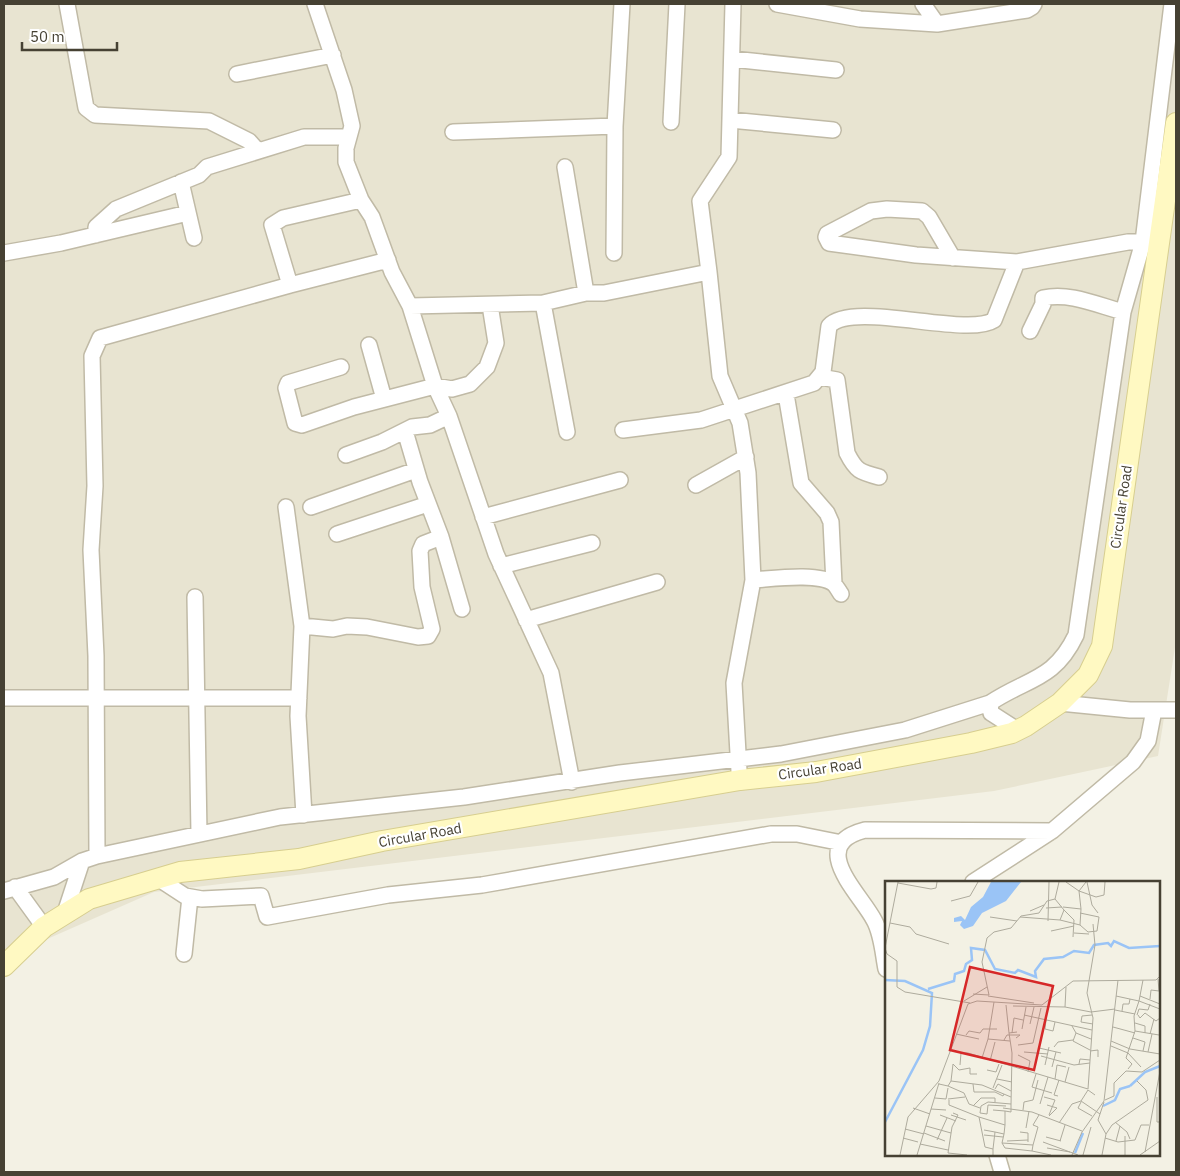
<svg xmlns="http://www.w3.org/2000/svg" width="1180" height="1176" viewBox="0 0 1180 1176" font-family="'IBM Plex Sans',sans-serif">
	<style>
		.residential { fill: #e8e4d1 }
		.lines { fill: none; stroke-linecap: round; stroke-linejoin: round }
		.street-casing { stroke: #c0baa6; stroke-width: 18 }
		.secondary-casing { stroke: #d7ce8f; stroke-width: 22 }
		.street { stroke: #fff; stroke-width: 15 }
		.secondary { stroke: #fff9c2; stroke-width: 20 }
		.labels { text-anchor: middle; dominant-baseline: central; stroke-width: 4.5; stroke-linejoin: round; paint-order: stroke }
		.street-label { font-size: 14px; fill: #464133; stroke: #fff }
		.inset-river { fill: none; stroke: #9ac4f6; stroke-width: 2.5 }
		.inset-road { fill: none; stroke: #aeab9d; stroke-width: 1 }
		.view { fill: #d62828; fill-opacity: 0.15; stroke: #d62828; stroke-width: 2.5 }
		.inset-edge { fill: none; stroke: #464133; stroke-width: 2.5 }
	</style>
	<rect width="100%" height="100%" fill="#f3f1e4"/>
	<path class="residential" d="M4,4H1176V641L1158,756L994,791L154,892L4,958Z"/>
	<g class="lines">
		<g class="street-casing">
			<path id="street" d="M67,4L86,108L95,115L209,121L249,141L257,150
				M315,4L344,90L352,126L346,148V162L361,200L372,217L392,272L410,306L435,386L449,416L430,425L412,427L382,442L346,455
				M777,4L860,19L937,24L1027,10L1032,7L1034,4
				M923,4L937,24
				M732,59L836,70
				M237,74L333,55
				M730,120L833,130
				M671,122L677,4
				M453,132L615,126
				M565,167L586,293
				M181,182L194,238
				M361,200L283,218L272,225L290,285L388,260
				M96,235V227L116,209L199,175L207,167L304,137H349
				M4,253L61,243L188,213
				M614,253L615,126L622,4
				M953,258L929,217L922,211L887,209L871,211L827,234L826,237L829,243L916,255L1017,262L1128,242H1151
				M709,272L720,376L740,423L748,473L753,580L734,683L739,771
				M543,303L567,432
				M410,306L543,303L586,293H604L709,272L700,201L729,157L733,4
				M1030,331L1043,304V298C1070,292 1097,305 1123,312
				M369,345L384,399
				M341,367L288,383L286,388L295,423L302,425L354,407L435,386L452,389L470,384L487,367L496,343L490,305
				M820,377L837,380L847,453C856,471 860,472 879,477
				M786,394L801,483L827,513L831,522L834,584
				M449,416L496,554L551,673L572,782
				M623,430L701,420L814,383L823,372L829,326C853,300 967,338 994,320L1017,262
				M696,485L746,457
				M286,507L302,626L298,716L304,815
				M311,507L416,470
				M483,517L620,480
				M337,534L428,504
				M441,537L462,609
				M501,566L592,543
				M753,580C771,579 819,572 834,584C836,586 839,591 841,594
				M195,597L199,834
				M526,620L657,582
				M302,626L333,629L347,626L367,627L418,637L428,636L432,629L422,587L420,551L423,544L441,537L420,482L405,431
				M4,698H299
				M1060,703L1130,710H1176
				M1019,731L991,713L990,703C1027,678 1054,681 1076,635L1123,312L1143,242L1172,4
				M97,856L96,656L91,550L95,486L92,356L100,338L290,285
				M159,879L185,896L202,899L261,896L267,917L388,895L482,885L771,834H797L842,843
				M973,882L1052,831L1133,762L1148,741L1154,710
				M15,887L44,927
				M4,891L54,877L82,861L97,856L280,817L464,797L620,773L781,754L905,730L990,703
				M65,913L82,861
				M184,954L190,897
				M886,969C883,954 882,934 874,920C860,893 806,845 865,830L1052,831
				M997,1155L1002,1172"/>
		</g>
		<g class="secondary-casing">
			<path id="secondary" d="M4,966L44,927L89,899L180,872L299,859L382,841L740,780L816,772L971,743L1012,733L1026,726L1060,703L1088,675L1102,646L1176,123"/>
		</g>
		<use href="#street" class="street"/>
		<use href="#secondary" class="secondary"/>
	</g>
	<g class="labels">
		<g class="street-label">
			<text transform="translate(1121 507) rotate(-82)">Circular Road</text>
			<text transform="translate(820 769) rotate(-8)">Circular Road</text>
			<text transform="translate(420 835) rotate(-10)">Circular Road</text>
		</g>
	</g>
	<g transform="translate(885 881)">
		<rect width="275" height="275" fill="#f3f1e4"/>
		<path d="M106,1H136L121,20L97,32L88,45L79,48L75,44L77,40L69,41V37L76,35L80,39L86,26L98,16Z" fill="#9ac4f6"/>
		<path class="inset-river" d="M0,99L20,100L47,112L45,145L38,169L0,241M43,108L69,100L70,93L79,90L81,83L87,79L86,67L100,69L110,88L130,92L133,89L151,96L150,90L159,78L178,76L189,70L204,72L209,64L223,62L226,65L229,60L244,67L275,65M245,205L260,191L275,185M218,225L230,219L235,208L245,205M190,272L198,252"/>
		<path class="inset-road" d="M13,1L0,67L2,73L12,80V106L20,111L85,122M174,1L170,18L179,29L175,39M181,1L194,10L196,28M201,1L194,10L211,16L219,14L220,1M202,1L207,24L213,32M13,2L46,8L51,7L52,1M66,20L85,15L93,1M178,26L196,28L195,44M161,27L177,26M179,29L189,39L188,56M145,30L159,24M105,36L132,40M135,36L175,39L195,44L203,51L212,50L214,36L195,32M163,40L164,1M5,42L25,46L31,53L64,63M166,50L189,45M189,52L204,53M88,113L104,114L97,81L102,57L109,51L126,47L136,35L154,32L162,20L170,18M103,115L149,122M231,115L254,120L258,99M255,115L275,123M265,118L266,109L274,110L273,98M79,120L102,106M121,124L124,152M128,125L180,126L181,106M180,126L206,131L230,128M230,129L250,133M237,130L238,123H244L245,118M139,134L207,149M207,134L197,135L196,141L208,143M252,134L254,128L263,129L265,123M253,134L255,137L260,132L271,140L275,137M161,139L160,148L168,150L170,141M250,142L260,145V152M145,143L149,126M187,145L191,152L188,160L205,169M228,146L250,152M137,148L141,126M250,150L274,154M127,152L129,137L138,139M191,152L206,158M71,153L94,158M265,153L269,138M81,154L84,150L95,152L98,148H112M248,157L260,161L258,170M103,158L109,121M119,159L122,154H135L131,157M226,160L245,168L275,173M133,164L148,162L156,127M226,165L243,172M169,166L173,161L188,159M154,167L176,172M205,170L213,169V176M139,171L163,173M263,171L267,153M243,172L256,186M133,174L145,180L143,191M156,175L189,184L205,182M97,177L103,158L125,160M105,180L110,161M194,183L195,178L205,179M75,184L76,172H83L203,208L208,137L202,112L210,64L208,43M160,184L164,166M167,186L171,171M243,188L247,183L241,177L250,150L249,135L254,120L275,128M102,189L111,191L114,183M151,193L147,206L167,212M112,198L127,201M170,198L172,184L181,186M66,200L68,183L74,189L85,187V193H92M180,201L184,186M54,203L63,205L66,200L97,204L126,216M88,203L89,211H110L118,215L119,213M63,205L79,212L84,223L95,227M108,207L117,184M110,208L113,203L126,210M210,214L203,209L196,220L215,233M173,215L169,214L174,199M159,216L170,219L164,234M272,216V241H275M50,217L61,218L63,207M63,218L80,216M64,219V224L94,236L100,266L108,268V274M220,219L229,215V202L241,190L257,191L275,179M196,221L193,227L207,235M219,221L213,239L221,253M155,223L163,196M162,224L172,227L164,235M88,225L96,217H110V221M121,225L103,224L102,233L95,232L96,225L103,221L126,223M28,227L45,233M118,227L147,231L197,250M46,228L61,229M108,229L120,230V244M138,229L139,221L148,219L153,199M120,230L126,231V224L127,172L124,152L132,151M68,232L73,234L67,246L63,272L82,274M55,234L71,240M66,234L81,239M94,236L120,244L119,253M230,241L242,251L245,258M174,242L187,223L196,220M41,245L66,252M141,247L144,230M20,248L39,253M99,249L110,251L108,268M110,251L119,253L117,262L148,264L147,270L120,267L117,262M135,251L143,252V261M39,252L60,260M99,254L118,256M240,255V274M161,256L176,260M18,257L33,261M220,257L233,261L250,259L256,244H264M52,259L62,237M122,260L143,259M175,260L180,244M231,260L235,245M158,261L193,274M35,263L63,269M148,264L153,246L148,244L154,234M162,267L185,271M147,270L166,274M260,271L275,190M15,274L23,236L54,200L83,123L92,120L157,124L188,100L271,99L275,95M32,274L54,202M187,274L197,251L219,220L233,99M198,274L206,246M217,274L221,253L227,244L263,219L261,209L252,200M255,274L275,260"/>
		<path class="view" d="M85,86L168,105L149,189L65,169Z"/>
		<rect width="275" height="275" class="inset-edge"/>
	</g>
	<rect width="1180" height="1176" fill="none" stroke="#464133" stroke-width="10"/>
	<path d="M22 42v8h95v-8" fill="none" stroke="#464133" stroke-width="2.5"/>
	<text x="30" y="42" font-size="15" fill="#464133" stroke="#ffffff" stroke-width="4" paint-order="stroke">50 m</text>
</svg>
